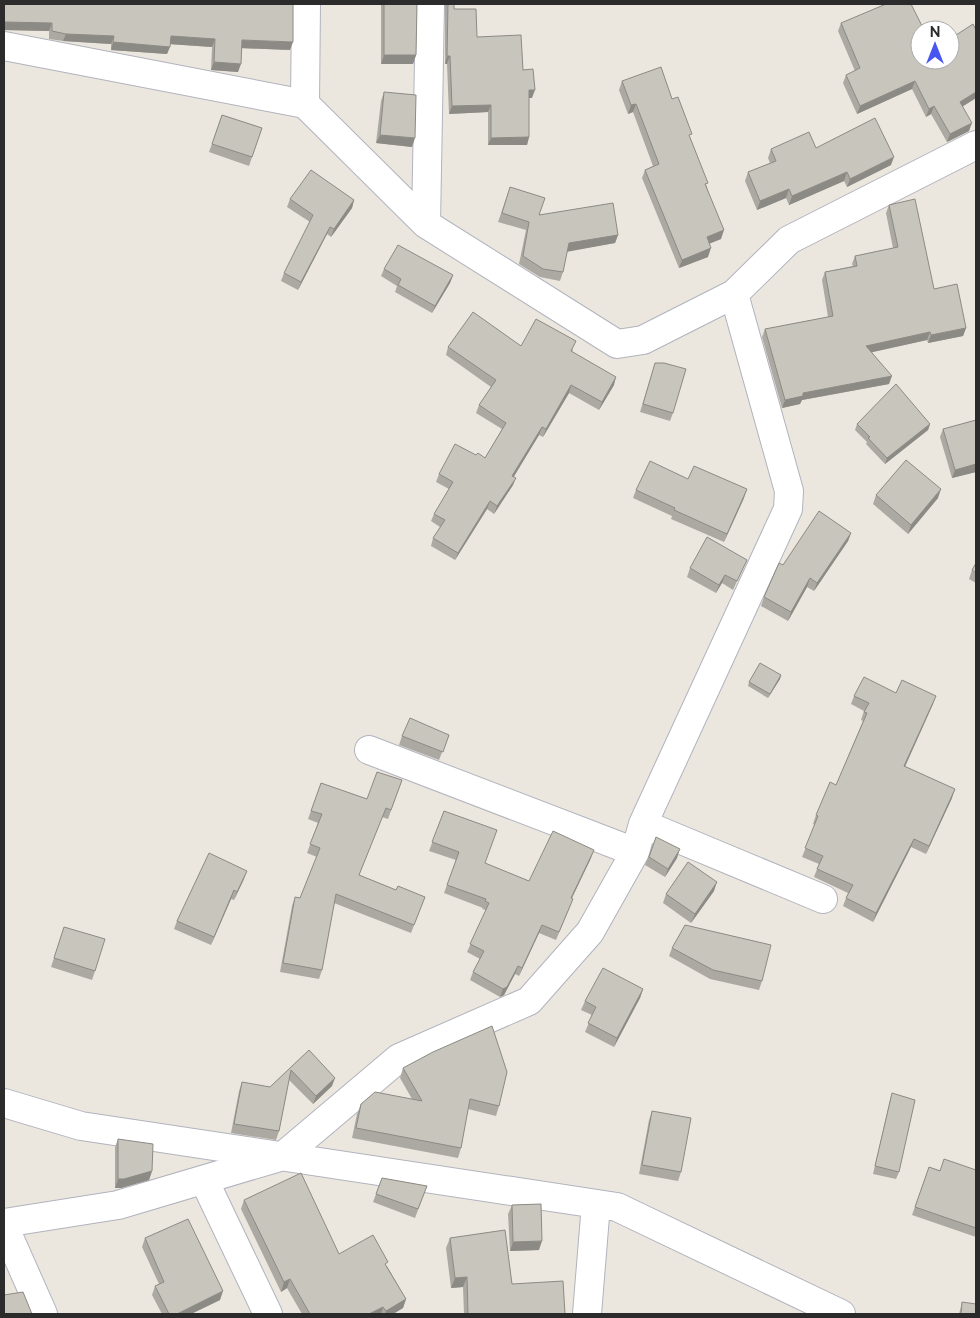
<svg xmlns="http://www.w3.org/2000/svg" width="980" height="1318" viewBox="0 0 980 1318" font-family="Raleway,sans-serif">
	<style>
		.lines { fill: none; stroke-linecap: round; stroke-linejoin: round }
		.minor-casing { stroke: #b1b3be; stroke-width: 30 }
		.minor { stroke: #fff; stroke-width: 28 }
		.wall { fill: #aca9a2 }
		.shaded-wall { fill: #8c8a84 }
		.building { fill: #c8c5bc; stroke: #8c8a84 }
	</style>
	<rect width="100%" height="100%" fill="#ece7de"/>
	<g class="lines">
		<g class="minor-casing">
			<path id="minor" d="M4,46L305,104L426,224L617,344L643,340L734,294L789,240L976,145
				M305,104L306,4
				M426,224L430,4
				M369,750L635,852
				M643,824L823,899
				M4,1103L81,1126L617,1207L841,1314
				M204,1180L268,1314
				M4,1223L118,1205L283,1156L399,1058L529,1001L590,932L635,852L643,824L788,509L789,491L734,294
				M4,1226L43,1314
				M587,1314L596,1204"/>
		</g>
		<use href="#minor" class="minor"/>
	</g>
	<path class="wall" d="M4,4L290,50L241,48L238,72L211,70L212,47L170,44L167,54L111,50V44L63,41L49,39V31L4,30Z
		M381,4H417L416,55L413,64H381Z
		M445,4H454V9L477,37L523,70L532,98H529V137L527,145H488V112L449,114L447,64H445Z
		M841,23L920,60L976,30V98L963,106L969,131L947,142L931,114L926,117L912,89L857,114L843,83L846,75L855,71L838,31Z
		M622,81L672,99L690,138L707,187L721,239L709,243L708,257L679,268L642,178L645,170L653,166L633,112L628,114L619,90Z
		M384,92L412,147L376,143L381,101Z
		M222,115L262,128L249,166L209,152Z
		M816,148L891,165L847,187L844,181L789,205L786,198L757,210L745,181L748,172L770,163L768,158L771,149Z
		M510,187L539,215L618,235L615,243L567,251L563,272L560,281L540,277L519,264L526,230L498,222Z
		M290,199L354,200L352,208L331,237L327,234L298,290L281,281L284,273L310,222L287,207Z
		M889,205L934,289L966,328L963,336L928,343L927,340L872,352L889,384L802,400L800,404L782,408L762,337L765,329L828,317L822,280L825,272L853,266L852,264L855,256L893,248L886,213Z
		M384,269L453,275L450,283L432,313L395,292L397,286L381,276Z
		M521,346L573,349L572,352L614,385L599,410L569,393L543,437L539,435L514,476L513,485L494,514L487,509L455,560L431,546L433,538L440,527L431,521L434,514L449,489L436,482L439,474L476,455L485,458L502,429L476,413L479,405L491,387L446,355L448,347Z
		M655,363L673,413L670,421L640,412Z
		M976,420V472L952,478L940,437L943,429Z
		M857,424H930L928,430L885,464L866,444L867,442L855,430Z
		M688,479L744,498L724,542L671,519L672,516L633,498L636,490Z
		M876,495L938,498L908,534L873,504Z
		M851,533L848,541L814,591L807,587L788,621L761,606L764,597L783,565Z
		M976,563V583L969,579L972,570Z
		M690,568H743L733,590L722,583L716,593L687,577Z
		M781,675L780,679L768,698L748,686L749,682Z
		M896,693L933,704L905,767L952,798L926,854L911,847L873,922L843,906L848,893L814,877L819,864L802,857L815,825L813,824L816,815L836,785L863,721L861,720L864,711L851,704L854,696Z
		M449,735L439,760L399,745L402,736Z
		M402,780L388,819L382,817L359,875L396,890L425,897L411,933L334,903L322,970L319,979L280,972L292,906L295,897L300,898L317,857L307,853L318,823L308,819L321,783L367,799Z
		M444,811L485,863L529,881L591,858L572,898L570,907L556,940L539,933L519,976L515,974L504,995L500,997L470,980L473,972L480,959L467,952L486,910L482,909L483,908L444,893L456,860L429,851Z
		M656,837L677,858L665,877L645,865Z
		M244,879L234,900L231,899L211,945L174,929L177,921Z
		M714,891L691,923L663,903L666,894Z
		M64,927L95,971L92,980L51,967Z
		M672,948L762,981L759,990L710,979L669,956Z
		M643,989L640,998L614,1047L585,1032L592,1015L581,1010L585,1001Z
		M309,1050L332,1086L313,1104L289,1080L279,1131L276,1140L231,1133L239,1091L242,1082L270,1087Z
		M403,1068L499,1106L496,1116L468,1109L461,1148L458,1158L352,1138L357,1114L361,1104L412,1099L400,1078Z
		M892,1093L899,1172L896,1179L873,1174L890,1100Z
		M652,1111L681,1172L678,1181L639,1174L649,1120Z
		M118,1139L152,1171L149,1180L121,1188H115V1147Z
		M929,1167L939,1170H976V1237L912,1215Z
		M382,1178L427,1186L415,1218L373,1202Z
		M244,1200L339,1254L387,1266L406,1299L403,1308L393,1314H302L287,1288L281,1292L241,1209Z
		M512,1205L539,1250L510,1251L508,1214Z
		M145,1238L220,1300L191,1314H162L152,1295L155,1286L159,1284L142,1247Z
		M450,1238L512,1284L565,1314H464L463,1287L451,1288L446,1248Z
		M962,1302L976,1314H959Z"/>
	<path class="shaded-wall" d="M4,22L52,23L49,31L4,30Z
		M66,34L114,36L111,44L63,41Z
		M171,36L215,39L212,47L168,44Z
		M242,40L293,42L290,50L239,48Z
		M113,42L170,47L167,54L111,50Z
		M384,55H416L413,64H381Z
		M447,56H450L447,64H445Z
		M214,62L241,64L238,72L211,70Z
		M915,81L912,89L857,114L860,106Z
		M529,90H535L532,98H526Z
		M976,92V98L957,110L960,102Z
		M636,104L633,112L628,114L631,105Z
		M491,105L488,112L449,114L452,106Z
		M934,106L931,114L926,117L929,109Z
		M972,123L969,131L947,142L950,134Z
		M380,135L415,138L412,147L376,143Z
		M529,137L527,145H488L491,138Z
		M894,157L891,165L847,187L850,179Z
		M847,172L844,181L789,205L792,196Z
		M789,189L786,198L757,210L760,201Z
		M354,200L352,208L331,237L334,229Z
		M330,227L327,234L298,290L301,282Z
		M724,230L721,239L704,246L707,237Z
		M618,235L615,243L566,252L569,243Z
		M711,248L708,257L679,268L682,260Z
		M453,275L450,283L432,313L435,306Z
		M966,328L963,336L928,343L931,335Z
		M930,332L927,340L864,354L866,346Z
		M892,376L889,384L802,400L800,404L782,408L785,400L803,393Z
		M616,377L614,385L599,410L602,402Z
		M571,385L569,393L543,437L546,429Z
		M930,424L928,430L885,464L887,458Z
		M542,427L539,435L510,483L512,476Z
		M976,464V472L952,478L955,470Z
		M516,478L513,485L494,514L497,506Z
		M747,489L744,498L724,542L727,534Z
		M941,489L938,498L908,534L911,525Z
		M490,501L487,509L455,560L458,553Z
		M851,533L848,541L814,591L817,583Z
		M725,575L722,583L716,593L719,585Z
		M810,578L807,587L788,621L791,612Z
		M781,675L780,679L768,698L770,694Z
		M936,696L933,704L901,775L904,766Z
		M955,789L952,798L926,854L929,846Z
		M914,839L911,847L873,922L876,913Z
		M680,849L677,858L665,877L668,869Z
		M594,850L591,858L568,906L571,898Z
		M247,871L244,879L234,900L237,892Z
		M717,882L714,891L691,923L695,914Z
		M234,890L231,899L211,945L214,937Z
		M542,925L539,933L519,976L522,968Z
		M518,966L515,974L504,995L500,997L503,989Z
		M643,989L640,998L614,1047L617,1038Z
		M335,1078L332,1086L313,1104L316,1096Z
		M152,1171L149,1180L121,1188H115L118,1179Z
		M542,1241L539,1250L510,1251L513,1242Z
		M467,1277L463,1287L451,1288L455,1278Z
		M290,1279L287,1288L281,1292L284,1282Z
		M223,1291L220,1300L191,1314H177Z
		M406,1299L403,1308L393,1314H385L386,1311Z
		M383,1307L381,1314H369Z"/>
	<path class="building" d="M4,4H293V42L242,40L241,64L214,62L215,39L171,36L170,47L113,42L114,36L66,34L52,31V23L4,22Z
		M384,4H417L416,55H384Z
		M448,4H454V9H476L477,37L521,35L523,70L533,69L535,90H529V137L491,138V105L452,106L450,56H447Z
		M886,4H911L924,30H920V60H950V39L973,24L976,30V92L960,102L972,123L950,134L934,106L929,109L915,81L860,106L846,75L860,68L841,23Z
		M661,67L672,99L678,97L692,134L689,135L708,183L705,184L724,230L707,237L711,248L682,260L645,170L659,164L636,104L631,105L622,81Z
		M384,92L416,95L415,138L380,135Z
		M222,115L262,128L252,157L212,144Z
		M875,118L894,157L850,179L847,172L792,196L789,189L760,201L748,172L776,161L771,149L809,132L816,148Z
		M311,170L354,200L334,229L330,227L301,282L284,273L313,215L290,199Z
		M510,187L545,198L539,215L613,203L618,235L569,243L563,272L543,269L523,256L529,222L502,213Z
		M915,199L934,289L957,284L966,328L931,335L930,332L866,346L892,376L803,393V396L785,400L765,329L833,316L825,272L857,266L855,256L898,247L889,205Z
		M398,245L453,275L435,306L398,285L401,279L384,269Z
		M473,312L521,346L536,319L576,341L571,351L616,377L602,402L571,385L546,429L542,427L512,476L516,478L497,506L490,501L458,553L433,538L445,520L434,514L453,482L439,474L455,444L476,455L478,453L485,458L506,423L479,405L496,380L448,347Z
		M655,363H664L686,369L673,413L643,404Z
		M896,384L930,424L887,458L868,438L870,437L857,424Z
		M976,420V464L955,470L943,429Z
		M906,460L941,489L911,525L876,495Z
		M650,461L688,479L694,466L747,489L727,534L674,510L675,508L636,490Z
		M819,511L851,533L817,583L810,578L791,612L764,597L779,563L783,565Z
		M707,537L747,560L737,581L725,575L719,585L690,568Z
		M976,563V573L972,570Z
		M760,663L781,675L770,694L749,682Z
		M864,677L896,693L902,680L936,696L904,766L955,789L929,846L914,839L876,913L846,898L853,885L817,869L823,856L805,848L818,816L816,815L830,782L836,785L867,713L864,712L869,703L854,696Z
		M410,718L449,735L443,752L402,736Z
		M377,772L402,780L391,810L386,808L359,875L396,890L398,886L425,897L414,925L336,894L322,970L283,963L295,897L300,898L320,848L310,844L322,814L311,811L321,783L367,799Z
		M444,811L497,830L485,863L529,881L553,831L594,850L571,898L573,899L559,932L542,925L522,968L518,966L507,987L503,989L473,972L484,951L470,944L489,903L485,901L486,899L447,885L459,852L432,842Z
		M656,837L680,849L668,869L649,857Z
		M209,853L247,871L237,892L234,890L214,937L177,921Z
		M688,862L717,882L695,914L666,894Z
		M685,925L771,945L762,981L713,970L672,948Z
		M64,927L105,939L95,971L54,958Z
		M603,968L643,989L617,1038L588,1023L596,1007L585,1001Z
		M492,1026L507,1072L499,1106L470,1099L461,1148L356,1128L361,1104L375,1092L422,1101L403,1068L433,1052Z
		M309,1050L335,1078L316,1096L291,1070L279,1131L234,1124L242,1082L270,1087Z
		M892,1093L915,1100L899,1172L875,1166Z
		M652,1111L691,1118L681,1172L642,1165Z
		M118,1139L153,1144L152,1171L124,1179H118Z
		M944,1159L976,1170V1228L915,1207L929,1167L940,1171Z
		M301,1173L339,1254L373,1235L388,1262L385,1264L406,1299L386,1311L383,1307L369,1314H310L290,1279L284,1282L244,1200Z
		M382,1178L427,1186L418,1209L376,1194Z
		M541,1204L542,1241L513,1242L512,1205Z
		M188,1219L223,1291L177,1314H169L155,1286L164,1282L145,1238Z
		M505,1230L512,1284L563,1281L565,1314H468L467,1277L455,1278L450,1238Z
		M23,1292L32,1314H4V1295Z
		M962,1302L976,1304V1314H961Z"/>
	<rect width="980" height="1318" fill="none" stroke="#2b2b2b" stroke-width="10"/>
	<g transform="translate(935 45)"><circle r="24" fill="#ffffff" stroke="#aaaaaa"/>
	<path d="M0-4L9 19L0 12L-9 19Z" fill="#4756f0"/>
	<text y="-8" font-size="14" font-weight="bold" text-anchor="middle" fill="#2b2b2b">N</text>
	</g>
</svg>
